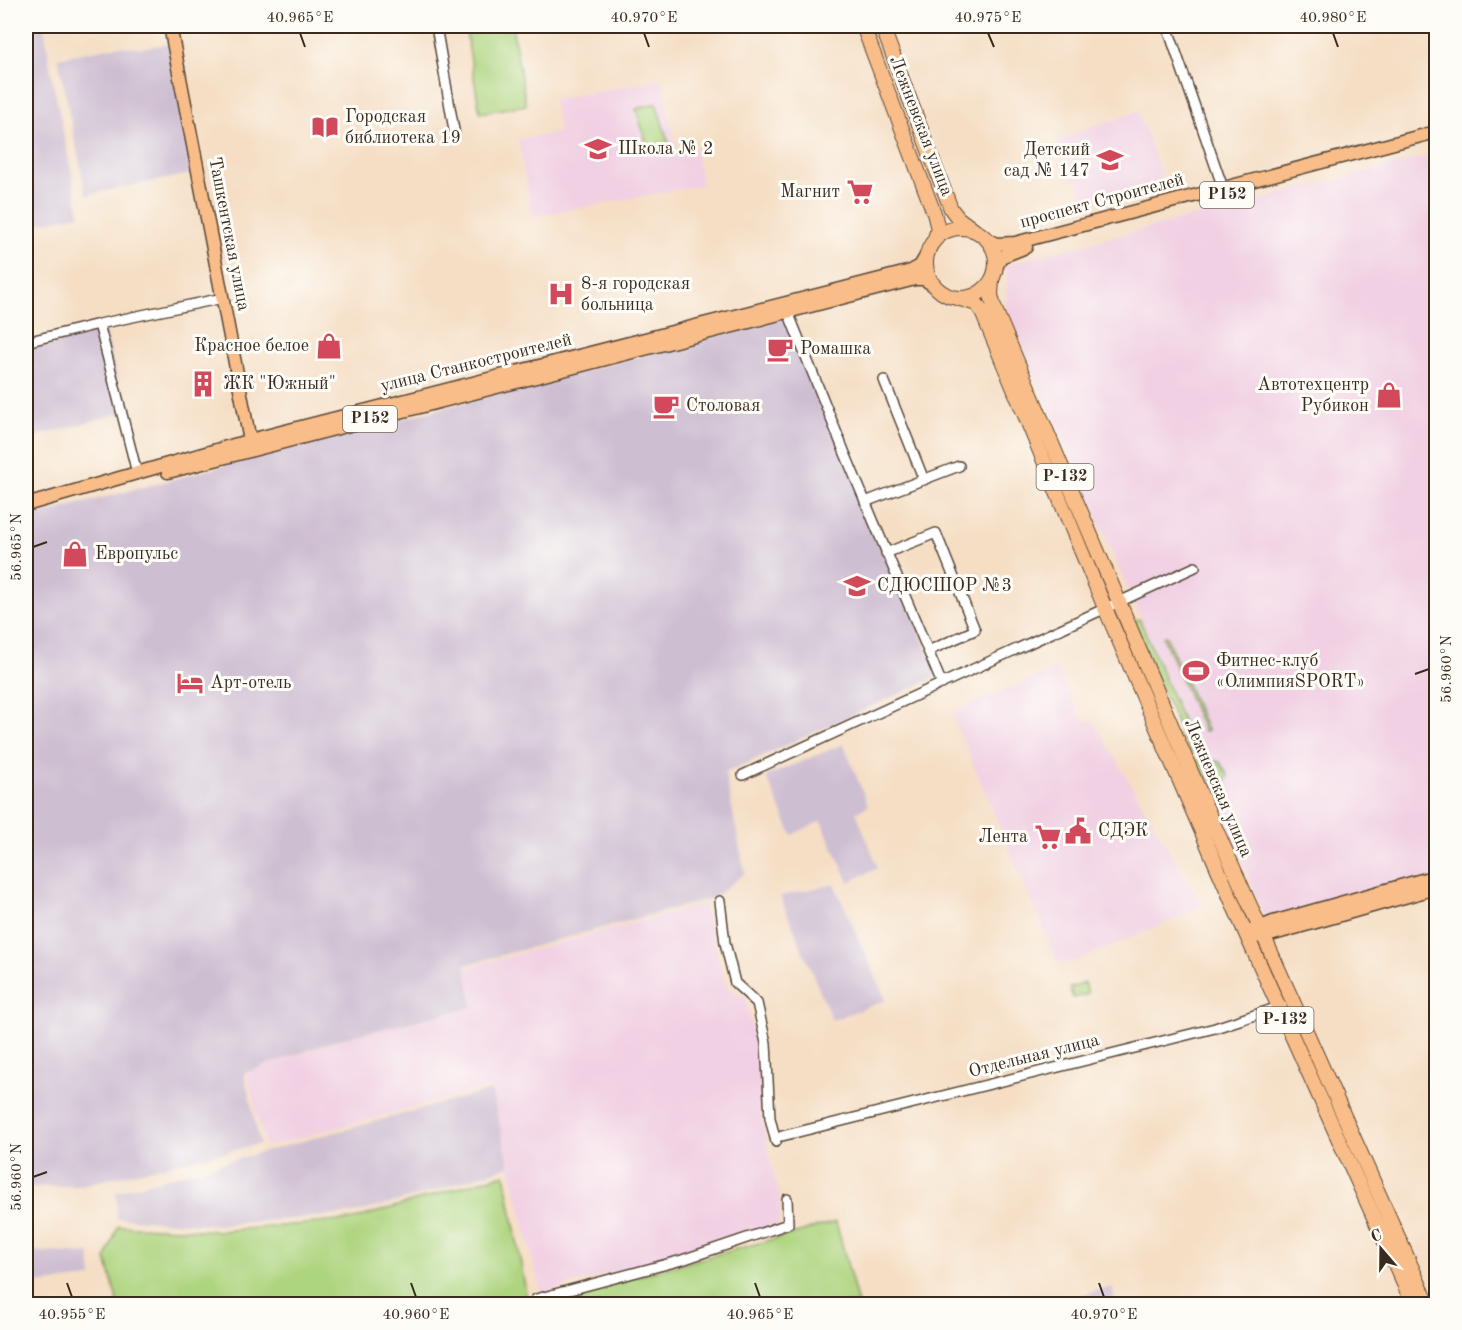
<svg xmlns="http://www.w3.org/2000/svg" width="1462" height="1330" viewBox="0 0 1462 1330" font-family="'Old Standard TT',serif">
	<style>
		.built { fill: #f1d0e3 }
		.industrial { fill: #cebed1 }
		.green { fill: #add47e; stroke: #747f4e; stroke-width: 1.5 }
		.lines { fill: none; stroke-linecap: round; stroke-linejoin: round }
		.minor-casing { stroke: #574537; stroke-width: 12 }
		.major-casing { stroke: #574537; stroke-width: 15 }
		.highway-casing { stroke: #574537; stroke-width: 16 }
		.minor { stroke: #fff; stroke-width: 9 }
		.major { stroke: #f8bd88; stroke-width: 12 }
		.highway { stroke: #f8bd88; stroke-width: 14 }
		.ticks { fill: none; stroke: #3b2a1e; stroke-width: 2 }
		.labels { text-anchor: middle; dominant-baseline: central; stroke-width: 6; stroke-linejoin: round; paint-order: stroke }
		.shield { fill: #fdfcf7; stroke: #75695f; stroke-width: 1.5 }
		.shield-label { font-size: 16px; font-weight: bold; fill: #3b2a1e }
		.poi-label { font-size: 18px; fill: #3b2a1e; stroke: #fdfcf7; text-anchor: start }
		.street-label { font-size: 18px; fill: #3b2a1e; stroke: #fdfcf7 }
		.neatline { fill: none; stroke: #3b2a1e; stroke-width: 2 }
		.ticks-label { font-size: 15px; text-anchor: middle; fill: #3b2a1e }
	</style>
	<rect width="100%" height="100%" fill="#fdfcf7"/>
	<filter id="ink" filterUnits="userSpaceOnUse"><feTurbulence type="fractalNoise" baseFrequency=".0167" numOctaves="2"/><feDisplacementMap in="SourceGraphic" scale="12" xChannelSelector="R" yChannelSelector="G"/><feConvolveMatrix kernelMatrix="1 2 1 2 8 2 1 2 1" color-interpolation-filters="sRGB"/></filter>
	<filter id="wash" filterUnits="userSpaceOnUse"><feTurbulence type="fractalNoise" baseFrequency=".008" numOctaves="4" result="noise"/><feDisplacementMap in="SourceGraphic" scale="24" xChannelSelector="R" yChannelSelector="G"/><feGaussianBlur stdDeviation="1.35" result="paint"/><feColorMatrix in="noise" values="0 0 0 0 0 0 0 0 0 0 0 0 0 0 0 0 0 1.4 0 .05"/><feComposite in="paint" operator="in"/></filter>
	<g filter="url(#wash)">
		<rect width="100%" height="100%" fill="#f5dec4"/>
		<path class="built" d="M662,79L676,150L695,147L702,185L533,217L518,140L559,132L553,100Z
			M1138,111L1164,182L1085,204L1077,180L1071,181L1057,140Z
			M1436,154V875L1266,920L1140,616L1006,309L1007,277L1004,265Z
			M1056,668L1081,718L1094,722L1203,907L1076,961L1058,963L951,713Z
			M704,904L726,987L745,996L763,1079L762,1119L771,1165L779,1192L781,1203L779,1225L747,1236L541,1293L490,1087L265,1147L246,1072L340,1040L473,1007L465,968Z"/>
		<path class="industrial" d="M26,26H44L51,71L80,215L26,226Z
			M175,43L200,172L86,195L58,58L118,46L141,48Z
			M789,317L938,676L725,773L745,873L713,898L465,965L473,1007L340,1039L244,1073L260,1144L77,1186L26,1187V518Z
			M104,324L125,412L26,439V342Z
			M844,744L868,806L856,812L878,868L849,882L821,821L792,835L766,776Z
			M834,884L886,1000L832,1020L780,896Z
			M491,1090L510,1166L425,1194L351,1214L216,1225L117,1218L116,1192Z
			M26,1251L90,1254L92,1278L26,1285Z
			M1112,1287L1116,1304H1047Z"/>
		<path class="green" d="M465,26H512L526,105L480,113Z
			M656,103L669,144L649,151L636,109Z
			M1139,619L1140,620L1196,753L1189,752L1133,621Z
			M1166,636L1207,730L1204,731L1163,637Z
			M1200,760L1215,794L1211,799L1193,761Z
			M1209,760L1220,762L1228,776L1221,788H1217L1206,762Z
			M1085,983L1088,994L1073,998L1070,988Z
			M505,1174L528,1304H118L106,1258L118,1226L221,1231L351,1220Z
			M836,1222L858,1304H535Z"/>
	</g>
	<g filter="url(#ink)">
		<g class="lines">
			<g class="minor-casing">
				<path id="minor" d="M436,26L455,136
					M1167,26L1223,188
					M788,312L844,451L942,684
					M99,324L137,473
					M26,342L99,324L223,298
					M884,380L924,480
					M865,502L959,466
					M886,553L936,533L975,630L928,651
					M743,775L1195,567
					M720,901L725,943L735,983L757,1003L766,1043L770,1118L776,1142
					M782,1136L1215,1028L1282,1006
					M536,1299L682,1260L788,1224L787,1199"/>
			</g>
			<g class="major-casing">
				<path id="major" d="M170,26L251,446
					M986,238L996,244L1015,243L1436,132
					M996,268L1001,257L1026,247
					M168,472L915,279H924L933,285
					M26,505L258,438L911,271L920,266L929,251
					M1253,930L1273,922L1436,876
					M1256,936L1263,937L1436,888"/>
			</g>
			<g class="highway-casing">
				<path id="highway" d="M863,26L934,213L938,229L934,241
					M882,26L951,209L958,218L974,230
					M926 263a35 35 0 1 1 70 0a35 35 0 1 1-70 0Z
					M992,280L991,295L994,307L1206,807L1428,1304
					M957,298L977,304L982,312L1105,608L1246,934L1413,1304"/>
			</g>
			<use href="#minor" class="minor"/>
			<use href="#major" class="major"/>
			<use href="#highway" class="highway"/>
		</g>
	</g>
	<path class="ticks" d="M300,33L305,47M644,33L649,47M988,33L994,47M1333,33L1338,47M33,547L47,542M1415,674L1429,669M33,1177L47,1172M67,1283L72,1297M411,1283L416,1297M755,1283L760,1297M1099,1283L1104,1297"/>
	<defs>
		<g id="library-bare" transform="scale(2.07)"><path d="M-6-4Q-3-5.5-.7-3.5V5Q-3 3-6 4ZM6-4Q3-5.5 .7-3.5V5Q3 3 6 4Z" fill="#d1495b" stroke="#fdfcf7" stroke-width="2.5" paint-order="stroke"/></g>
		<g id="school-bare" transform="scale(2.07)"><path d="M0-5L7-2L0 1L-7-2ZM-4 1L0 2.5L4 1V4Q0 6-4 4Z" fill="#d1495b" stroke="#fdfcf7" stroke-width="2.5" paint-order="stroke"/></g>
		<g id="supermarket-bare" transform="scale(2.07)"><path d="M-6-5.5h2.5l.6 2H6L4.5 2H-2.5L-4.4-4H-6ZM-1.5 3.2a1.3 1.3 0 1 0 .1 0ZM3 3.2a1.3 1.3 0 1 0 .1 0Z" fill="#d1495b" stroke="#fdfcf7" stroke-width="2.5" paint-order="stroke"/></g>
		<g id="hospital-bare" transform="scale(2.07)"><path d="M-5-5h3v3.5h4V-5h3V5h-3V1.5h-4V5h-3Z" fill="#d1495b" stroke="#fdfcf7" stroke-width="2.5" paint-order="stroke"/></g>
		<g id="shop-bare" transform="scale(2.07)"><path d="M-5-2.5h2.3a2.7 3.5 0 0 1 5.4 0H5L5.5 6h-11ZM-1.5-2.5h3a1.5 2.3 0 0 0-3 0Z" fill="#d1495b" stroke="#fdfcf7" stroke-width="2.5" paint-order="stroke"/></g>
		<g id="cafe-bare" transform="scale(2.07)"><path d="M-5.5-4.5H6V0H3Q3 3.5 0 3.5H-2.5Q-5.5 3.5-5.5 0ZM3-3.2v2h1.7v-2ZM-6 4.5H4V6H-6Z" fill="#d1495b" stroke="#fdfcf7" stroke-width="2.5" paint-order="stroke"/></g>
		<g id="building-bare" transform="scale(2.07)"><path d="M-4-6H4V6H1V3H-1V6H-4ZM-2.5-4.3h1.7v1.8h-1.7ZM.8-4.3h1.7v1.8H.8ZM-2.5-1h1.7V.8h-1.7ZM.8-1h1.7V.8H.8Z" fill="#d1495b" stroke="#fdfcf7" stroke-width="2.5" paint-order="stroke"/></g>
		<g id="university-bare" transform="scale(2.07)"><path d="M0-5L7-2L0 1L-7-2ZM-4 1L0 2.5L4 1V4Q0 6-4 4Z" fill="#d1495b" stroke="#fdfcf7" stroke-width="2.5" paint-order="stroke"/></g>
		<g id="stadium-bare" transform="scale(2.07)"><path d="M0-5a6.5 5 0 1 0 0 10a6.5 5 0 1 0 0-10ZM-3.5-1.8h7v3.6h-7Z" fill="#d1495b" stroke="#fdfcf7" stroke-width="2.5" paint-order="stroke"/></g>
		<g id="hotel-bare" transform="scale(2.07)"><path d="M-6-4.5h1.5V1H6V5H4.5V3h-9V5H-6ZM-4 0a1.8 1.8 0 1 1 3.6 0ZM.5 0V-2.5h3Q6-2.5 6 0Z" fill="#d1495b" stroke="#fdfcf7" stroke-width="2.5" paint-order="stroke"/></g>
		<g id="civic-bare" transform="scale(2.07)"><path d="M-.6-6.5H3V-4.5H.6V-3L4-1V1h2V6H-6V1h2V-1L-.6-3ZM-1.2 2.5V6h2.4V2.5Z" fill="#d1495b" stroke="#fdfcf7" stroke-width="2.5" paint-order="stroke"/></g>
	</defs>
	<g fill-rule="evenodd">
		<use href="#library-bare" x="325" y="127"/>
		<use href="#school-bare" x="598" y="149"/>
		<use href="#school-bare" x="1110" y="160"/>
		<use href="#supermarket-bare" x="860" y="192"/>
		<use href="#hospital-bare" x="561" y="294"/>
		<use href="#shop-bare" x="329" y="346"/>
		<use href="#cafe-bare" x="780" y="349"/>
		<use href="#building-bare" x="203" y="384"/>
		<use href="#shop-bare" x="1389" y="395"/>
		<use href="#cafe-bare" x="666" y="406"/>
		<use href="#shop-bare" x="75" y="554"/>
		<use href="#university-bare" x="857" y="586"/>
		<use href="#stadium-bare" x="1196" y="671"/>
		<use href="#hotel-bare" x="190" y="683"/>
		<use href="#civic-bare" x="1078" y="831"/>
		<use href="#supermarket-bare" x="1048" y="837"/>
	</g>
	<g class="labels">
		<g class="shield">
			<rect x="1200" y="182" width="54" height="26" rx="4.5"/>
			<rect x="343" y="406" width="54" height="26" rx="4.5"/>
			<rect x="1036.5" y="464" width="57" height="26" rx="4.5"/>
			<rect x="1256.5" y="1007" width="57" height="26" rx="4.5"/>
		</g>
		<g class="shield-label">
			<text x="1227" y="195">Р152</text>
			<text x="370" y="419">Р152</text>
			<text x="1065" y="477">Р-132</text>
			<text x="1285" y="1020">Р-132</text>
		</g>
		<g class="poi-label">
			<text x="345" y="117">Городская<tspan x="345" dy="21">библиотека 19</tspan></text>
			<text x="618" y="149">Школа № 2</text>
			<text x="1090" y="150" text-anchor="end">Детский<tspan x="1090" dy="21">сад № 147</tspan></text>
			<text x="840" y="192" text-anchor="end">Магнит</text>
			<text x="581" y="284">8-я городская<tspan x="581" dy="21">больница</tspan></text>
			<text x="309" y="346" text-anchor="end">Красное белое</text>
			<text x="800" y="349">Ромашка</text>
			<text x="223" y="384">ЖК "Южный"</text>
			<text x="1369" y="385" text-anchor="end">Автотехцентр<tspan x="1369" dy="21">Рубикон</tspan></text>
			<text x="686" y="406">Столовая</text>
			<text x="95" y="554">Европульс</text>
			<text x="877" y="586">СДЮСШОР №3</text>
			<text x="1216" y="661">Фитнес-клуб<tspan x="1216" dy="21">«ОлимпияSPORT»</tspan></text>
			<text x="210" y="683">Арт-отель</text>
			<text x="1098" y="831">СДЭК</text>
			<text x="1028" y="837" text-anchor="end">Лента</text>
		</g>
		<g class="street-label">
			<text transform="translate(921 126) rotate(69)">Лежневская улица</text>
			<text transform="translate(1102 201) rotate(-15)">проспект Строителей</text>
			<text transform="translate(229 234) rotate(79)">Ташкентская улица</text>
			<text transform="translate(476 363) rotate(-14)">улица Станкостроителей</text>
			<text transform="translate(1218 788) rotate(67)">Лежневская улица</text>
			<text transform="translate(1034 1056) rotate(-14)">Отдельная улица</text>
		</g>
	</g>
	<rect width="1462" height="1330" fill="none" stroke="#fdfcf7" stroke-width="66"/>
	<g transform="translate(1381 1249) rotate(340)" stroke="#fdfcf7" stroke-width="4.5" paint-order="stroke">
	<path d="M0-4.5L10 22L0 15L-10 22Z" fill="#3b2a1e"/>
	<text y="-9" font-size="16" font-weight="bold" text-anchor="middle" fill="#3b2a1e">С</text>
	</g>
	<rect x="33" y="33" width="1396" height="1264" class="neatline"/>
	<g class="ticks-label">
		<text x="300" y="22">40.965°E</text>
		<text x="644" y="22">40.970°E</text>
		<text x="988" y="22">40.975°E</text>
		<text x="1333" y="22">40.980°E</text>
		<text transform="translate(16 547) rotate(-90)" y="5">56.965°N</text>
		<text transform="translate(1446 669) rotate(-90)" y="5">56.960°N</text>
		<text transform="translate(16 1177) rotate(-90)" y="5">56.960°N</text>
		<text x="72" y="1319">40.955°E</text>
		<text x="416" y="1319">40.960°E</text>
		<text x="760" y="1319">40.965°E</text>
		<text x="1104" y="1319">40.970°E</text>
	</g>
</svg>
